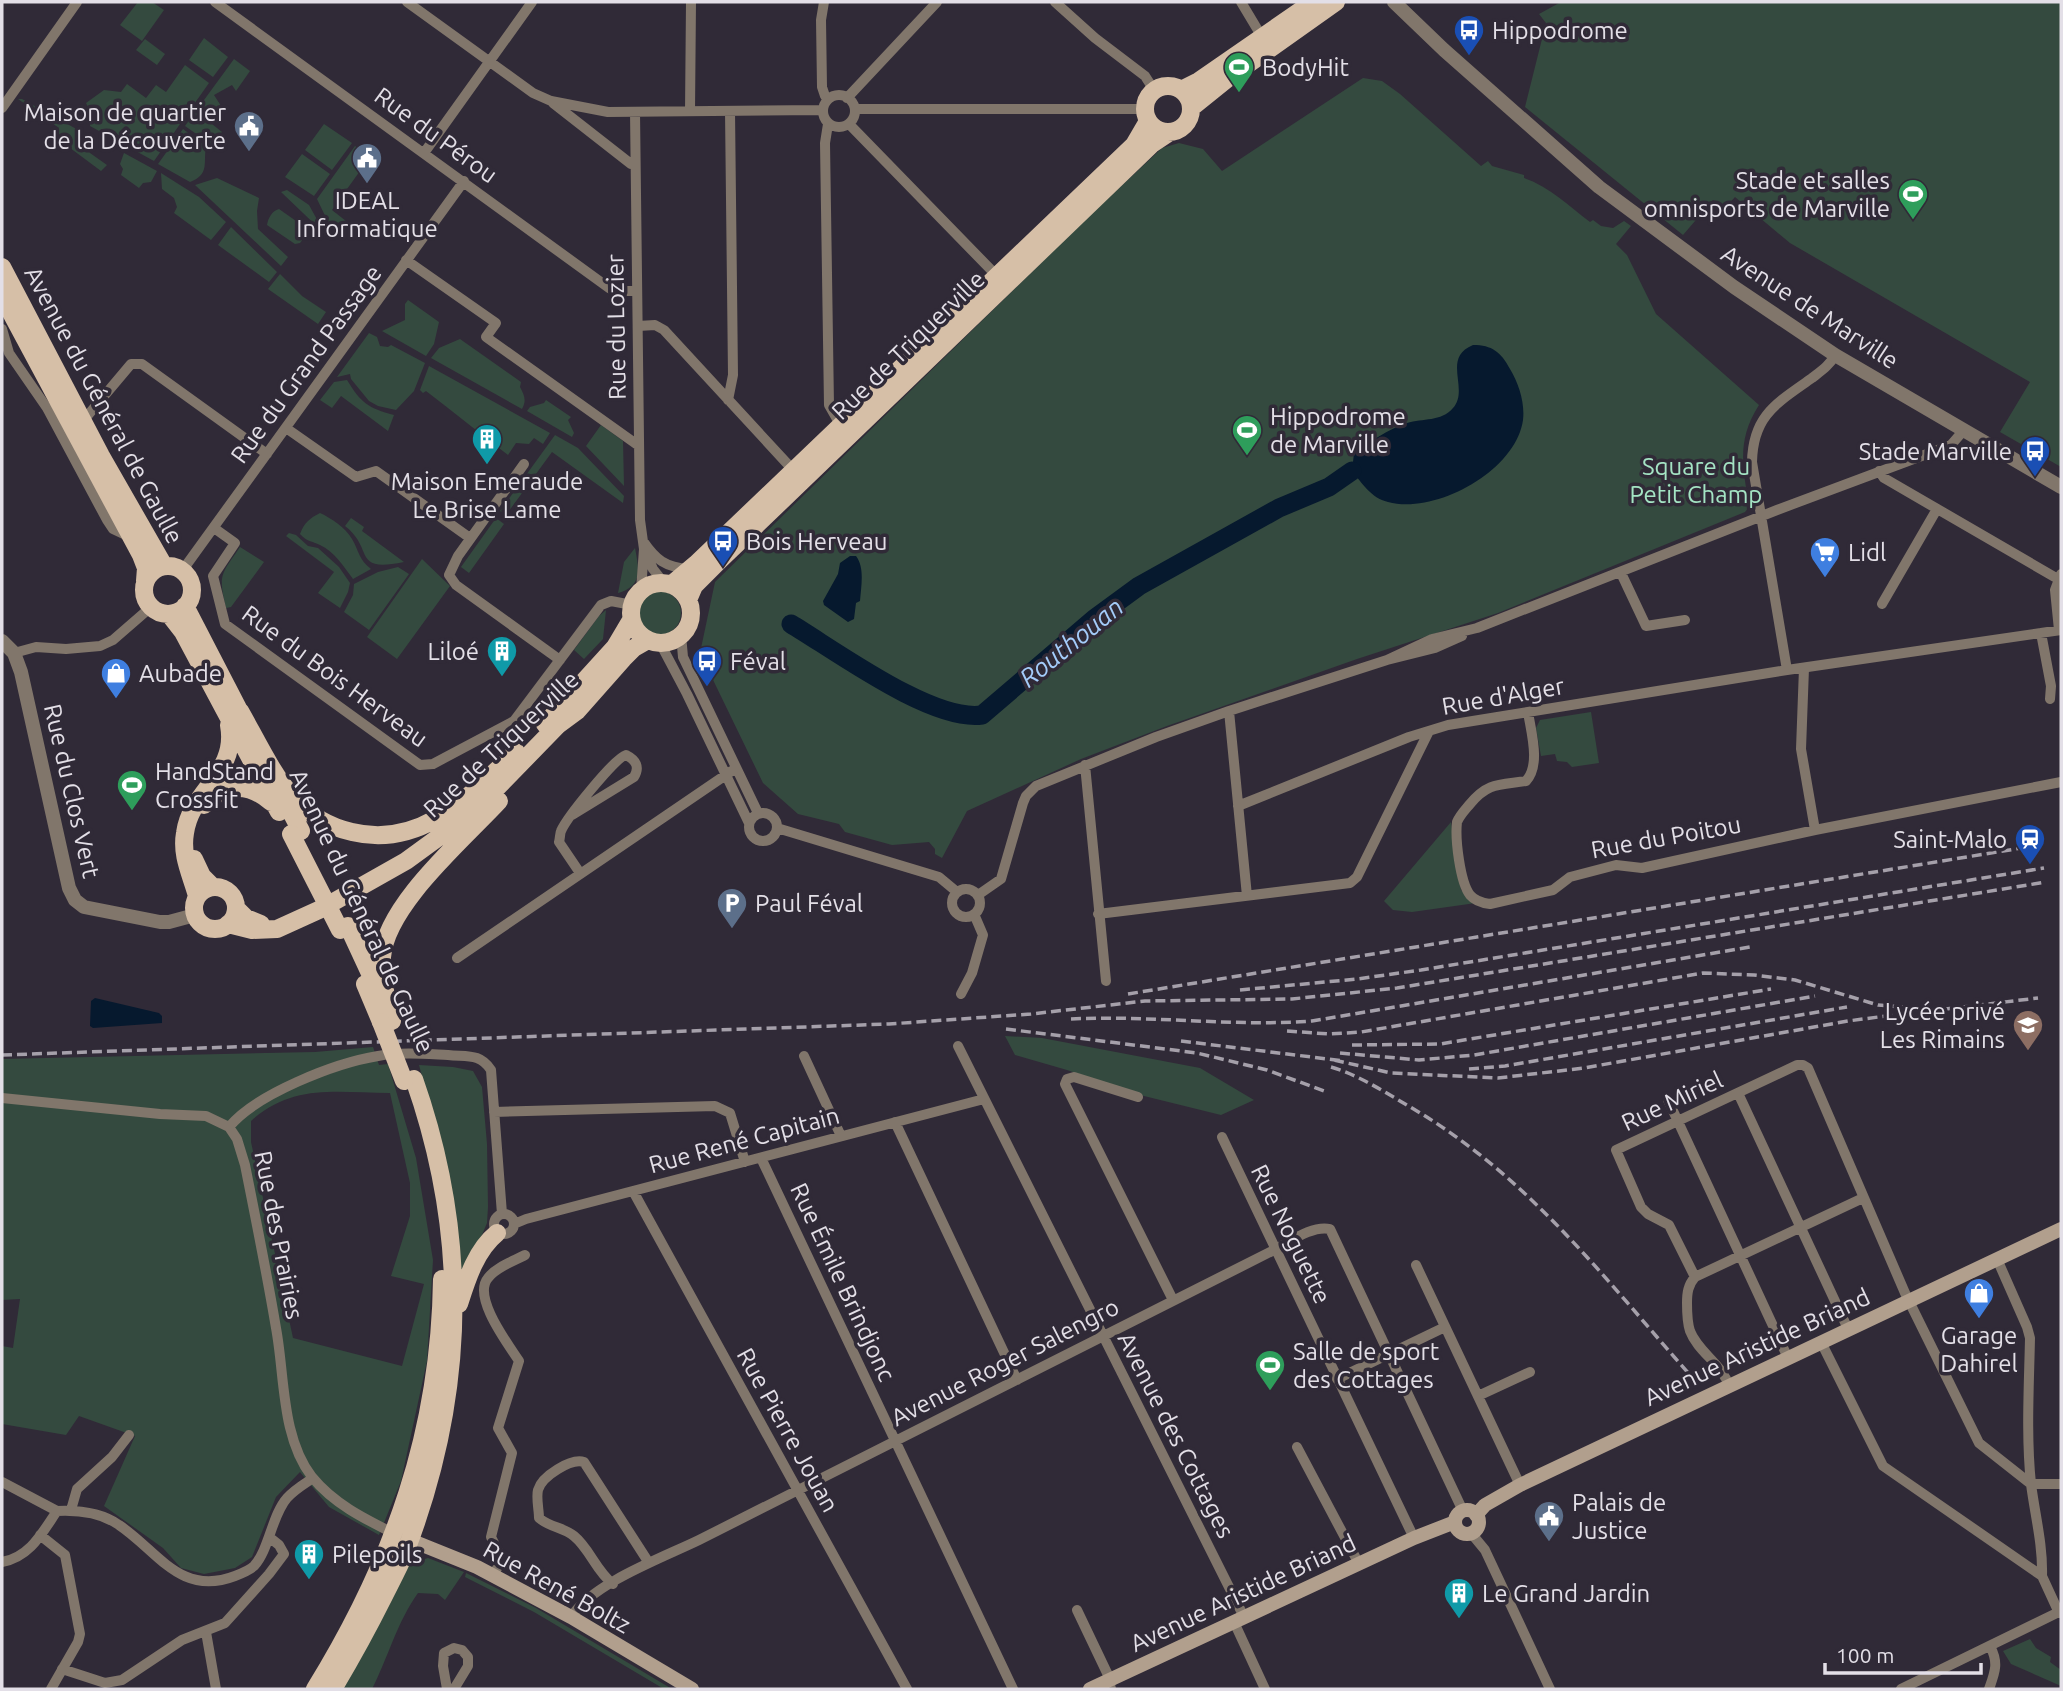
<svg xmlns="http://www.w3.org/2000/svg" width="2063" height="1691" viewBox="0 0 2063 1691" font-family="Ubuntu,sans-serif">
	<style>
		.green { fill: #344a3f; fill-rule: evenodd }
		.water { fill: #06192e }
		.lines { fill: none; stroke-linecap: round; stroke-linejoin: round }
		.river { stroke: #06192e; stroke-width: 19 }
		.minor { stroke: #81766b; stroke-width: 10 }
		.tertiary { stroke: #81766b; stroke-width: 14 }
		.secondary { stroke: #b19f8d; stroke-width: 14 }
		.primary { stroke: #d6bfa7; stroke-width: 18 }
		.rail { stroke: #a5a0aa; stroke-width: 3.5; stroke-dasharray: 10 5; stroke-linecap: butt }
		.primary-bridge { stroke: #d6bfa7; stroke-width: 18 }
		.labels { text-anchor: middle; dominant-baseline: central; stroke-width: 7; stroke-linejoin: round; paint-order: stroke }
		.poi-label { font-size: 24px; fill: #e3dfe7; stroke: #302a37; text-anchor: start }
		.street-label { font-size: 24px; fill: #e3dfe7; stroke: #302a37 }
		.park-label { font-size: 24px; fill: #a4e4c4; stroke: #302a37 }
		.water-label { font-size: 26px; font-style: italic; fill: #a4ccfa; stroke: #302a37 }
	</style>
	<rect width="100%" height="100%" fill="#302a37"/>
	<path class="green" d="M138,2H152L164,10L142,41L120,25Z
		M1561,2H2061V467L2000,432L2030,382L1790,243L1735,197L1726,207L1713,200L1683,235L1525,107L1546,23L1539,14Z
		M204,38L228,57L213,77L189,60Z
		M145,39L165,54L157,65L136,50Z
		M234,59L250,71L236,91L232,85L214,95L223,109L212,124L222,132L212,145L185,126Z
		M185,65L209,83L154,161L90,126L91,113L86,103L104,90L121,92L127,84L146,98L156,85L166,92Z
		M1363,78L1382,81L1400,94L1481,166L1488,161L1492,166L1524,175V178C1550,187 1569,206 1590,222L1593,220L1601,226L1613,228L1624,221L1631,226L1616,244L1627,255L1656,314L1759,405C1736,441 1743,467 1749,507L1745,512L1498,613L1357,659L1167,726L1081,759L967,811L942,858L935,854V849L929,842L892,845L845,832L839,824L798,814L763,783L700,653L715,582L1087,218L1162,148L1179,143L1203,149L1222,171Z
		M18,99H22L80,131L90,153L107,165L101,171L54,136L59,128Z
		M324,124L352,143L332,170L305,150Z
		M183,129L206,146C203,164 210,174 190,182L158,164Z
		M355,146L370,157L332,210L346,221L330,226L317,199Z
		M124,153L157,171L151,182L143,183L139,188L121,175L123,169L120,164Z
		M302,154L330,174L314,196L285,177Z
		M161,173L199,197L226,222L211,240L174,213L177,207L174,198L162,189Z
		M217,178L259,198L257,211L258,229L288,257L281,266L195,185Z
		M287,190L309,205L325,234L281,192Z
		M279,209L306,228L307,234L300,243L295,244L267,225C268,218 272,211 279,209Z
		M231,227L277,272L269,282L218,245Z
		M280,274L302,296L326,312L318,324L268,289Z
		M408,300L439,322L434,344L426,356L382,331L405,320V304Z
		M369,333L377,337L380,346L388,347L391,345L425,363L414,391L396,410L378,406L369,401L351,379L350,374L337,377Z
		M460,339L521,382L520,387C524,395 527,400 522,409L431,358L439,348Z
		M429,366L550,433L543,444L534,438L529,444L516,443L508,455C480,434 454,412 426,391L423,393L420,390Z
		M347,380C361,403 368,408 394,415L388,431L341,396L332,408L320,400L334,382Z
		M546,400L571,417L568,420L574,433L572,437L527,411L530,407L544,403Z
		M601,425L623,441L624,486L586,446Z
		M555,435L578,448L624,496L623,503L552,452L506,515L500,511Z
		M320,513C331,518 346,528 352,539C359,551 359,560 371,569L353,579C344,567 334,551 320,545C312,541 307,542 300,534C304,523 310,518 320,513Z
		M351,518L364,527L362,531L404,562C351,573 375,549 345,526Z
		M496,518L504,524L469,573L461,567Z
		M289,533L296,535L308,546L318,548L339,567L350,583L348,592L340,608L318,593L334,572L286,536Z
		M240,547L264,562L231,607L226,608C218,574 221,575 240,547Z
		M635,548C639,569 643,586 618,593L624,562Z
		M422,559L450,586L397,659L367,637Z
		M398,567L409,574L369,630L344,612L353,595L354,584L378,572Z
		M637 613a22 22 0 1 1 44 0a22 22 0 1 1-44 0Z
		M606,610L603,639L584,659L574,650L599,616Z
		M1591,712L1599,763L1572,767L1567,762L1557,761L1555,754L1541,756L1536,728L1540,720Z
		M1451,822L1461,890L1476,903L1412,912L1393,910L1384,901Z
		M1005,1036L1042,1038L1200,1068L1254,1100L1221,1115L1140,1095L1067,1070L1015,1055Z
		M373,1047L379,1065L388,1064L416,1158L433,1260L427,1361L401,1481L379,1535L329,1507L300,1472L276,1497L252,1557L235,1568L204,1574L181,1568L163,1548L104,1506L135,1436L79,1416L66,1435L2,1424V1346L13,1348L20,1299L2,1300V1059L315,1052ZM390,1093L410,1183V1216L391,1276L424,1284L402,1366L293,1338L251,1142V1121C293,1083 337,1093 390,1093Z
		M419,1065L453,1067L473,1071L482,1087L487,1144L488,1207L487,1223L466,1273L461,1274L438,1136Z
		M428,1558L464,1572L445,1600L438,1594L418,1593C397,1622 388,1658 372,1689H340L402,1574L412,1563Z
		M466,1573L536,1608L672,1689H664L534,1612L465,1577Z
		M2030,1639L2036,1648L2051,1657L2050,1662L2061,1670V1686L2011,1664L2003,1651Z"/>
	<path class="water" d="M1473,345C1492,345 1501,352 1510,369C1519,384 1525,403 1523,420C1516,471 1435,515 1388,502C1371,498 1362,483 1352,471L1354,453C1370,442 1388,429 1407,423C1423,418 1441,422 1453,408C1470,389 1441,358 1473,345Z
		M850,556H856C865,568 861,586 860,601L856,603L854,619L848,622L824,605L823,601L838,574L840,563Z
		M95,998L159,1013L162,1016V1023L93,1028L90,1026L91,1001Z"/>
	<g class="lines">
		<path class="river" d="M791,624C836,651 932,722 982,715L1094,619L1139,586L1279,508L1329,487L1352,471"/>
		<path class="minor" d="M215,2L609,288L615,291H637
			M407,2L533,93L551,101L608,112L822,110
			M824,2L821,20L822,87L825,96L830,98
			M1055,2L1095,38L1145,76L1154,90
			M1241,2L1262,37
			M823 111a16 16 0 1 1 32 0a16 16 0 1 1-32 0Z
			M847,98L937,2
			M553,103L631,164H635
			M2,108L77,2
			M855,109H1144
			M690,111L691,2
			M635,112L640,520L644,549L641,590
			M828,124L825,143L829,405L841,426
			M849,124L997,276
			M424,153L532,2
			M406,260L496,323L486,337L639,446
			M638,326L655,325L664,330L794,471
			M2,329L9,353L47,408L107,520L113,529L130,537
			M728,400L733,375L730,111
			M83,421L131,364H142L267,454
			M286,428L356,477L376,471L470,538
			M524,464L458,556L449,575L456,585L560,660
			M1879,471L1884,478L2058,579
			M214,528L235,543L213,576L225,624L420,765L433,764L514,721L601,605L611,601L632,605
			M643,541C656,560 665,567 689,569
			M645,552L653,569L664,583
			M182,571L464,181
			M1621,573L1646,626L1685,620
			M1882,604L1937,509
			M2059,630L2055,590L2061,574
			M2041,633L2051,686L2050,699
			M681,635L683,657L758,813
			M660,643L687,694L749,823
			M14,653L36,647L66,649L100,646L113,640L151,607
			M1387,660L1432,639L1477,628L1777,510L1951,445L1964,430
			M1804,668L1801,749L1815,830
			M1787,670L1752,462C1753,415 1777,403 1812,378C1821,371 1830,365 1835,355
			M1229,711L1247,896
			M1528,712C1531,732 1541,765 1526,781C1500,785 1488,782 1470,804C1465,810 1460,815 1457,822C1455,839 1460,882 1470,895C1475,901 1482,903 1490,904L1553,890L1570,877L1616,865L1642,868L1815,830L2061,782
			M1085,765L1106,981
			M1238,806L1409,737L1448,725L1787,670L2061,630
			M749 827a14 14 0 1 1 28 0a14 14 0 1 1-28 0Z
			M572,815L634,777C640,767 636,760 626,755C615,758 567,817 561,831C560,833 560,839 559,842L580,873
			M777,828L939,877L957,892
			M952 903a14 14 0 1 1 28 0a14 14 0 1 1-28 0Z
			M978,895L1001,879L1023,803L1026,796L1036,786L1156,737L1229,711L1387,660L1435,648L1462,636
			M1098,914L1350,883L1357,877L1429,731
			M457,958L736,768
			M961,994L972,973L983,935L974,914
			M958,1046L1244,1617
			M804,1056L841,1136
			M1738,1093L1848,1329
			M1138,1097L1074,1077L1067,1079L1065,1084L1173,1300
			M2,1098L160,1114L206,1116L229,1127L237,1139L245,1165C256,1220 267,1274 276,1328C285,1376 281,1437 312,1477C334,1504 365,1519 395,1534
			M1668,1100L1788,1358
			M494,1112L715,1106L730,1113L745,1162
			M895,1122L1017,1380
			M229,1127C256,1094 335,1063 378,1056C401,1052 425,1054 448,1055C467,1057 480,1053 491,1070L502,1214
			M1222,1137L1414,1538
			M761,1158L1013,1689
			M633,1191L907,1689
			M494 1224a10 10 0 1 1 20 0a10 10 0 1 1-20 0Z
			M514,1224L526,1219L984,1099
			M1997,1259L2027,1327L2030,1338C2029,1386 2026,1436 2031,1484C2035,1515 2043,1545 2042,1576
			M1416,1265L1520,1485
			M1695,1277L1863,1198
			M1821,1342L1883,1466L2042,1576L2059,1613
			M1337,1379L1445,1327
			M1729,1386C1722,1364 1698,1352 1690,1331C1687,1322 1687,1312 1687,1303C1687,1293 1688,1285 1695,1277L1669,1225L1648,1214L1641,1207L1616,1150L1797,1065H1803L1808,1068L1905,1293L1979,1443L2031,1484
			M1478,1396L1530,1372
			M1297,1447L1359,1564
			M2,1482L57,1511
			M2031,1484H2061
			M71,1510L77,1489L112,1457L129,1435
			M57,1511C78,1510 102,1513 119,1525C158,1551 180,1597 235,1576C240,1574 250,1570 254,1566C269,1550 272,1515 287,1498C294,1490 304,1484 313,1478
			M1471,1533L1485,1550L1550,1689
			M40,1535L65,1555L80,1634L78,1642L51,1689
			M2,1562C30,1557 42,1533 57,1511
			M493,1576L502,1559L491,1537L512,1453L498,1428L519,1361C508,1344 472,1297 488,1278C496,1267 514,1261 525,1255
			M613,1584C596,1571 590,1549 574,1536C563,1527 551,1528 539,1518C539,1510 536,1498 538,1490C542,1476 571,1458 584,1462L649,1563
			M1077,1610L1108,1675L1111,1689
			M571,1617C593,1583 662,1558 699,1540L1276,1249C1291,1241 1313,1225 1330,1229L1463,1511
			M1234,1622L1265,1689
			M206,1632L216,1689
			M62,1669L105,1683L122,1680L182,1640L225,1623L269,1574L284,1554L279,1545L269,1537
			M447,1689L443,1666L444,1653L454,1648L462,1650L468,1657V1666L454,1689
			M1901,1689L2061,1611
			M1989,1689C1995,1672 1999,1663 1990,1646"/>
		<path class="tertiary" d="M1394,2L1444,50L1599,187L1734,287L1835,355L2061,487
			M2,641L14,653L21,672L69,888L75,900L84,907L160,922H169L195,915"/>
		<path class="secondary" d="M1455 1522a12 12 0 1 1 24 0a12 12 0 1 1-24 0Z
			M1476,1515L1485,1505L1520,1485L2061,1229
			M400,1536L477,1567L571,1617L692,1689
			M1090,1689L1414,1538L1455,1522"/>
		<path class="primary" d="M1145 109a23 23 0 1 1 46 0a23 23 0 1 1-46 0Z
			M1181,90L1199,81L1313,2
			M1191,108L1227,79L1336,2
			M2,267L101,456L164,566
			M2,296L141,555L146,568L145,581
			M144 590a24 24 0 1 1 48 0a24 24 0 1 1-48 0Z
			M631 613a30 30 0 1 1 60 0a30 30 0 1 1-60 0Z
			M671,585L696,564L1134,145L1148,121
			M688,600L694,586L718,562L1152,144L1170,132
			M185,606L245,722
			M169,614L183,632L279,812
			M240,711C255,737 273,776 293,797C309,815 329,827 352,832C422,849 469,796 516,752
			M545,724L615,647L631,620
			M281,793L301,831
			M204,805C225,783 248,782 271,802
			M194,859L202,876L213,887
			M194 908a21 21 0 1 1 42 0a21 21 0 1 1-42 0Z
			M197,896C191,874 181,856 185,833C191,789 238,774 229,725
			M236,908L246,918L261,924
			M228,924L252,930L277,929L321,909L406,861L454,826L486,799L558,725L577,711L623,659L634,648L648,640
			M348,926L380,995
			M365,984L381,1022
			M392,1021C387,1000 381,979 382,957C386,905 463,840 499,801
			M459,1304C467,1279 476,1250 497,1233
			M315,1689C394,1561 440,1431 442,1279
			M333,1689C351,1659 368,1628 384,1596C391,1582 399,1567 405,1553C466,1396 470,1238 414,1079"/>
		<path class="rail" d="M1240,990L1357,979L1421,970L2044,868
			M1128,994L2040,845
			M1929,1011L2038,998
			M1071,1019C1151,1015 1232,1027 1312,1021L1750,947
			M1006,1029L1197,1053L1267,1070L1327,1092
			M1287,1031L1329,1034L1361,1032L1703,973L1754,975L1795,980L1878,1005L1939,1010
			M1181,1041L1344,1061
			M1352,1045L1440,1044L1771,989
			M1340,1053L1419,1060L1474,1055L1815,996
			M2,1055L889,1024L1031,1014L1145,1001L1292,999L1397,988L2046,882
			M1334,1060L1391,1073L1498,1078L1584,1068L1848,1021L1901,1014
			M1331,1067C1361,1076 1386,1093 1412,1108C1532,1179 1607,1282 1698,1384
			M1469,1069L1505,1066L1847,1007"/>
		<path class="primary-bridge" d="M291,834L340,930
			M381,1022L404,1081"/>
	</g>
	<defs>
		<g id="bus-pin" transform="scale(1.575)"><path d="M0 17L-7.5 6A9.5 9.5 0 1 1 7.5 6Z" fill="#1a4fb4" stroke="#302a37"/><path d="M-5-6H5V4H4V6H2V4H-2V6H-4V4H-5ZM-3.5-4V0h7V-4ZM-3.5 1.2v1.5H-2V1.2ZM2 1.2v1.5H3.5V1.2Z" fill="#fff"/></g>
		<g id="stadium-pin" transform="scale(1.575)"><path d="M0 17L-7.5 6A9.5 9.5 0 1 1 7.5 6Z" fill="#2e9e5b" stroke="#302a37"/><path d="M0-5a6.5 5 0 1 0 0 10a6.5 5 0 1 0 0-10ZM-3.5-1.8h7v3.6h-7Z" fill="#fff"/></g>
		<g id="civic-pin" transform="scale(1.575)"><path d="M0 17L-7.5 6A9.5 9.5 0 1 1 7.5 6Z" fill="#5c6f8a" stroke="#302a37"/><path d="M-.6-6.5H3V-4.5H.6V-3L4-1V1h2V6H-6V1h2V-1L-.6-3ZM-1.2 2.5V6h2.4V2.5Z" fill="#fff"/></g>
		<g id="building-pin" transform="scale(1.575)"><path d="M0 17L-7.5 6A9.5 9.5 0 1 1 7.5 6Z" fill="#0f9aa8" stroke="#302a37"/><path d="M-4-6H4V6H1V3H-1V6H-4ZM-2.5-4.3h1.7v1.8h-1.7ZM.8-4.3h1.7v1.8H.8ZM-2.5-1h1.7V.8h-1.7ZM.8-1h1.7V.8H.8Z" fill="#fff"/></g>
		<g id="supermarket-pin" transform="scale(1.575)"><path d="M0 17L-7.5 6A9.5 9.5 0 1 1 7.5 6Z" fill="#3f7fe0" stroke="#302a37"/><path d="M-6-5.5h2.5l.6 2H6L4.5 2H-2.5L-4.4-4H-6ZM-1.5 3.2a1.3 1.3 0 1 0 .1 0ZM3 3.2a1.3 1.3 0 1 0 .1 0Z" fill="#fff"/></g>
		<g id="shop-pin" transform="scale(1.575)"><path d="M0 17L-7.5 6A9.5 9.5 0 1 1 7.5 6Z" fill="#3f7fe0" stroke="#302a37"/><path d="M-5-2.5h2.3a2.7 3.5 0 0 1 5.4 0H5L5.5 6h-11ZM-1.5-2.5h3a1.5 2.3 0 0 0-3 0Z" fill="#fff"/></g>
		<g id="station-pin" transform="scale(1.575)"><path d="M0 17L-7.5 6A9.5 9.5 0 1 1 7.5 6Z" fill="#1a4fb4" stroke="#302a37"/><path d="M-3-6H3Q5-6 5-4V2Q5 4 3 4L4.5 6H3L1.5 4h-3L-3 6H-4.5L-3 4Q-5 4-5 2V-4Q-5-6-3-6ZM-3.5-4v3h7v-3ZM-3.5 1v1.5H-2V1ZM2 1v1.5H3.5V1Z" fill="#fff"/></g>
		<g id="parking-pin" transform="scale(1.575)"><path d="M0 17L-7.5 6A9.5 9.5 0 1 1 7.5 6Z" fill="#5c6f8a" stroke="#302a37"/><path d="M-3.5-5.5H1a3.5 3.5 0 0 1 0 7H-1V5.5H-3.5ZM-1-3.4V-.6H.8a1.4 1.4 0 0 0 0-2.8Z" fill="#fff"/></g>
		<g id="school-pin" transform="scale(1.575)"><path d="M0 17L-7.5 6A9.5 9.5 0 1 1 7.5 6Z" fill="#8d6e63" stroke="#302a37"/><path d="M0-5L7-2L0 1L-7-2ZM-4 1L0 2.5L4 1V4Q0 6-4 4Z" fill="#fff"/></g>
	</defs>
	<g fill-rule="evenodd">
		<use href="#bus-pin" x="1469" y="30"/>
		<use href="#stadium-pin" x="1239" y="67"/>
		<use href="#civic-pin" x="249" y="126"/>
		<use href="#civic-pin" x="367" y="158"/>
		<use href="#stadium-pin" x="1913" y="194"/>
		<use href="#stadium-pin" x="1247" y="430"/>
		<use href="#building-pin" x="487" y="439"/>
		<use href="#bus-pin" x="2035" y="451"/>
		<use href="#bus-pin" x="723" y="541"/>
		<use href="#supermarket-pin" x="1825" y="552"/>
		<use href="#building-pin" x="502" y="651"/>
		<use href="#bus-pin" x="707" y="661"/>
		<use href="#shop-pin" x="116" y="673"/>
		<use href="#stadium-pin" x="132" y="785"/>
		<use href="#station-pin" x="2030" y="839"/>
		<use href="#parking-pin" x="732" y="903"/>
		<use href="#school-pin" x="2028" y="1025"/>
		<use href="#shop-pin" x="1979" y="1293"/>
		<use href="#stadium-pin" x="1270" y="1365"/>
		<use href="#civic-pin" x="1549" y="1516"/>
		<use href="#building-pin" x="309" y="1554"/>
		<use href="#building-pin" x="1459" y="1593"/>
	</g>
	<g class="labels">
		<g class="poi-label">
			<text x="1492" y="30">Hippodrome</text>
			<text x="1262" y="67">BodyHit</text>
			<text x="226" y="112" text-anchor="end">Maison de quartier<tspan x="226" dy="28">de la Découverte</tspan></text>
			<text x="1890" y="180" text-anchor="end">Stade et salles<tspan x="1890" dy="28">omnisports de Marville</tspan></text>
			<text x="367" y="200" text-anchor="middle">IDEAL<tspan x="367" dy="28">Informatique</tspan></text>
			<text x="1270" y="416">Hippodrome<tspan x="1270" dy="28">de Marville</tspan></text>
			<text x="2012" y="451" text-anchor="end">Stade Marville</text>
			<text x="487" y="481" text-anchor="middle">Maison Emeraude<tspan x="487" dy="28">Le Brise Lame</tspan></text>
			<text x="746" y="541">Bois Herveau</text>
			<text x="1848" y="552">Lidl</text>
			<text x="479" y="651" text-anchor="end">Liloé</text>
			<text x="730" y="661">Féval</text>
			<text x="139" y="673">Aubade</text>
			<text x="155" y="771">HandStand<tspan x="155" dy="28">Crossfit</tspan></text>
			<text x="2007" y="839" text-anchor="end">Saint-Malo</text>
			<text x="755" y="903">Paul Féval</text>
			<text x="2005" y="1011" text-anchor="end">Lycée privé<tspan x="2005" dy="28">Les Rimains</tspan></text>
			<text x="1979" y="1335" text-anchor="middle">Garage<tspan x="1979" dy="28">Dahirel</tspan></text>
			<text x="1293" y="1351">Salle de sport<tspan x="1293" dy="28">des Cottages</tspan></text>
			<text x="1572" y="1502">Palais de<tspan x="1572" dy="28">Justice</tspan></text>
			<text x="332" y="1554">Pilepoils</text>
			<text x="1482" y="1593">Le Grand Jardin</text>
		</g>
		<g class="street-label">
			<text transform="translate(436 135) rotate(36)">Rue du Pérou</text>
			<text transform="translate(1810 307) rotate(33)">Avenue de Marville</text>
			<text transform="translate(616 327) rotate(-91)">Rue du Lozier</text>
			<text transform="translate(908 345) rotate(-44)">Rue de Triquerville</text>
			<text transform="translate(306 364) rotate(-54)">Rue du Grand Passage</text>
			<text transform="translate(104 405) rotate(62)">Avenue du Général de Gaulle</text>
			<text transform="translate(335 676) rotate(36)">Rue du Bois Herveau</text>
			<text transform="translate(1503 696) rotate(-10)">Rue d'Alger</text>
			<text transform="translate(501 744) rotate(-43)">Rue de Triquerville</text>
			<text transform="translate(72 791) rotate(77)">Rue du Clos Vert</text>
			<text transform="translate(1666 837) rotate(-10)">Rue du Poitou</text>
			<text transform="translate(362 911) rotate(65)">Avenue du Général de Gaulle</text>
			<text transform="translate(1672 1101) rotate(-25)">Rue Miriel</text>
			<text transform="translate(744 1140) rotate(-15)">Rue René Capitain</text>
			<text transform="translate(1291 1234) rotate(64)">Rue Noguette</text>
			<text transform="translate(279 1235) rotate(79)">Rue des Prairies</text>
			<text transform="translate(843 1282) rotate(65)">Rue Émile Brindjonc</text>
			<text transform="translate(1757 1347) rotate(-25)">Avenue Aristide Briand</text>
			<text transform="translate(1005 1362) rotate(-27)">Avenue Roger Salengro</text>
			<text transform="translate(788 1430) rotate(61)">Rue Pierre Jouan</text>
			<text transform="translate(1176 1435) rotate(63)">Avenue des Cottages</text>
			<text transform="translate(557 1587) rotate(29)">Rue René Boltz</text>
			<text transform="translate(1243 1593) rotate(-25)">Avenue Aristide Briand</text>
		</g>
		<g class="park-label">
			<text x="1696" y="466">Square du<tspan x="1696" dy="28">Petit Champ</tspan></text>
		</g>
		<g class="water-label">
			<text transform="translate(1071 642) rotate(-39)">Routhouan</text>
		</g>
	</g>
	<rect width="2063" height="1691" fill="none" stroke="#e3dfe7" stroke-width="7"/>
	<path d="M1825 1663v10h156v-10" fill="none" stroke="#e3dfe7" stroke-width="3.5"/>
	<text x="1836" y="1663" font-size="21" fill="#e3dfe7" stroke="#302a37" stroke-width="5" paint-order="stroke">100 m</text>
</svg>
